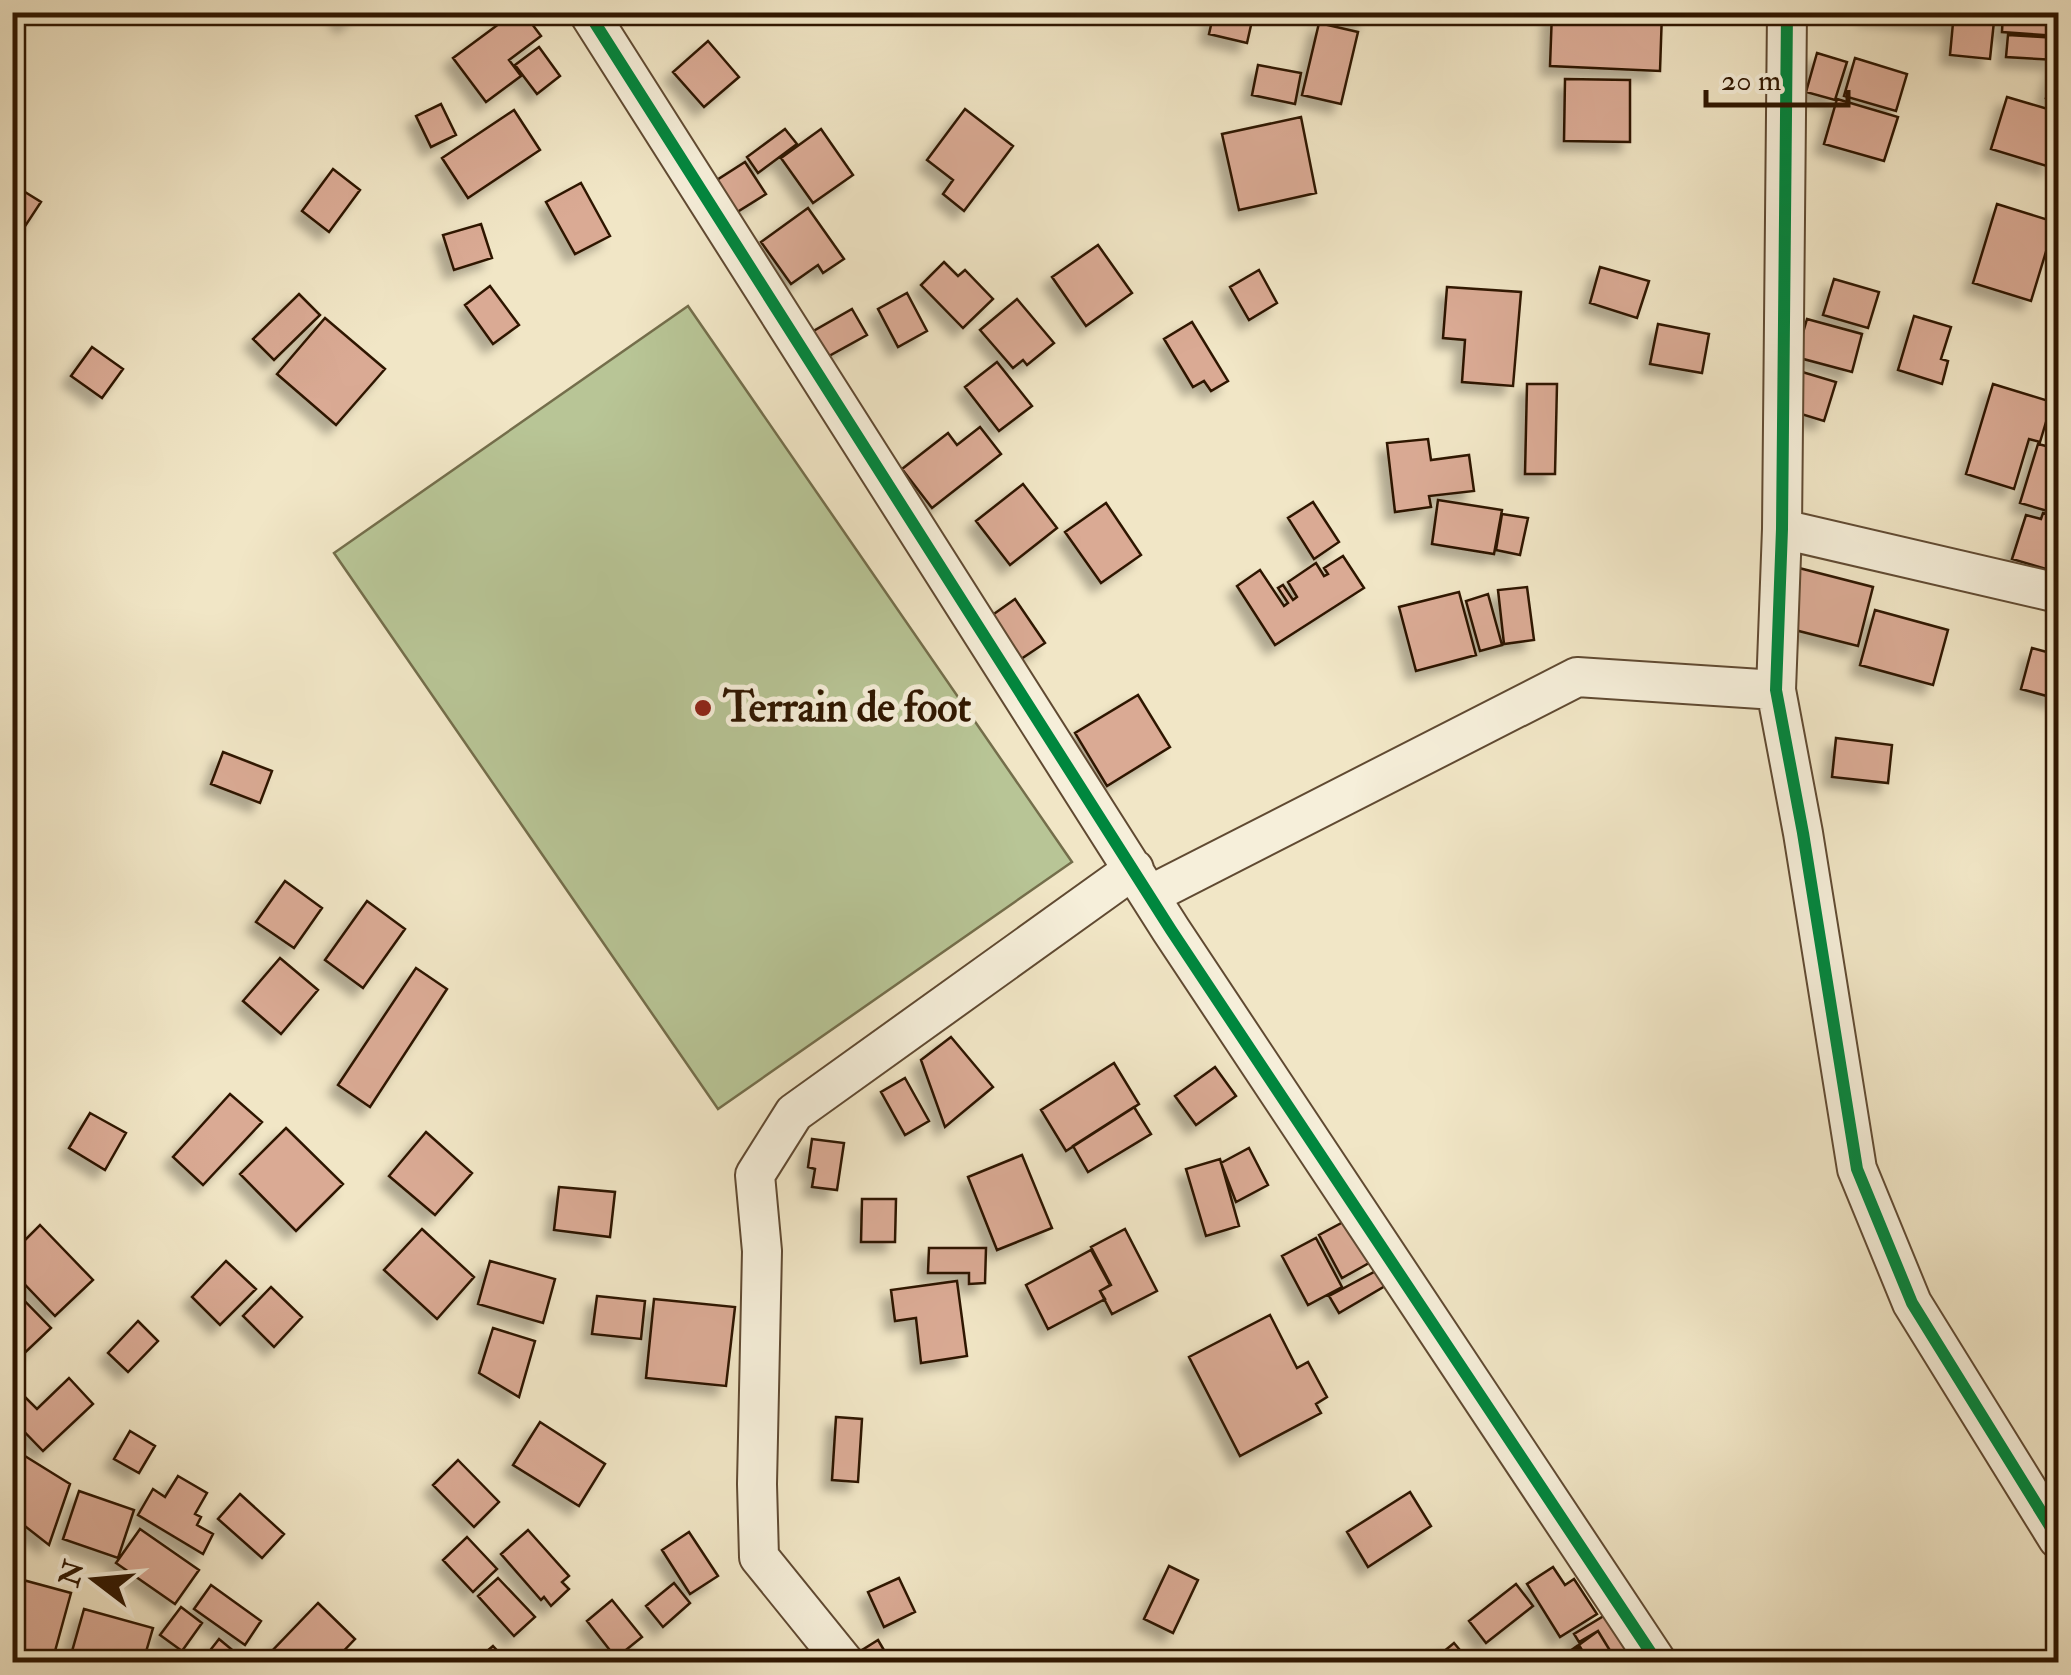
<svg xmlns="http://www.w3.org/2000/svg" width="2071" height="1675" viewBox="0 0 2071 1675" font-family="'IM FELL Double Pica',serif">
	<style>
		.green { fill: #b8c596; stroke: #746e4b; stroke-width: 2.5 }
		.building { fill: #daaa94; stroke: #2f1600; stroke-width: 2.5; filter: url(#shadow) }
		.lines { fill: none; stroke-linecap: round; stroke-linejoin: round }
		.street-casing { stroke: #604a32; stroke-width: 42 }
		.street { stroke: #f6efda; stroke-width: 38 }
		.cycleway-casing { stroke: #f6efda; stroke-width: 19 }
		.cycleway { stroke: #00873e; stroke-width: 12 }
		.poi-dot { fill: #8f2418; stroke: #f6efda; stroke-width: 4 }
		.labels { text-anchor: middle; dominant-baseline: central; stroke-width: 10; stroke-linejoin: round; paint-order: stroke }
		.poi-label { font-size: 42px; font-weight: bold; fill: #2f1600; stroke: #f6efda; text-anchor: start }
	</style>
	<defs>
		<filter id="shadow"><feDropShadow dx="-9" dy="9" stdDeviation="5" flood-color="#0004"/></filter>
	</defs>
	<rect width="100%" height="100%" fill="#f1e6c6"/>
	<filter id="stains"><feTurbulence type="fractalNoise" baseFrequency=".002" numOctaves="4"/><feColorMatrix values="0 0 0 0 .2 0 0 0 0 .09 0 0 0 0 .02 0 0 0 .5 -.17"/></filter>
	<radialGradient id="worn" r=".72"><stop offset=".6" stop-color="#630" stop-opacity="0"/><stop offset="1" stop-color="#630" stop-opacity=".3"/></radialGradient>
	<path class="green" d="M688,306L1072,862L718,1109L334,553Z"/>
	<path class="building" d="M337,12H360L345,24Z
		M515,12H523L541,36L509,60L521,76L486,102L453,58Z
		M1214,12H1254L1247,43L1209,34Z
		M1316,12H1367L1365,23Z
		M1552,12H1662L1660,71L1550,66Z
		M1867,12H1995L1990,59L1950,55L1953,23L1867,15Z
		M2003,12H2058V36L2002,32Z
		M1319,23L1358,32L1341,104L1302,95Z
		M2008,35L2058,38L2056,60L2006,57Z
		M708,41L739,77L704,107L673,72Z
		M539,47L560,76L537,94L515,65Z
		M1817,53L1847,62L1835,100L1806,92Z
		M2058,57V101L2046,98Z
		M1855,58L1907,74L1896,111L1844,96Z
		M1258,65L1301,73L1295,104L1252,95Z
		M1565,79L1630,80V142L1564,141Z
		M2007,97L2058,112V137L2050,167L1991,149Z
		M1837,99L1898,117L1884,161L1824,144Z
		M441,104L456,135L431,147L416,116Z
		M965,109L1013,146L964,211L943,194L953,180L927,160Z
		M514,110L540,150L468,198L442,158Z
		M1301,117L1316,193L1239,210L1222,134Z
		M785,129L797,144L758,173L747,157Z
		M821,129L853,175L813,203L781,158Z
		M745,162L766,194L726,219L706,187Z
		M333,169L360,190L329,232L302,211Z
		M581,183L610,236L575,254L546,202Z
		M12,184L41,202L14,243L12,242Z
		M1997,204L2055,222L2031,301L1973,283Z
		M808,208L844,259L823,273L818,265L791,284L761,242Z
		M481,224L492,258L454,270L443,235Z
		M1098,245L1132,293L1086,326L1052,277Z
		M944,262L958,276L965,270L993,299L963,328L921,285Z
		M1600,267L1649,281L1637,318L1590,303Z
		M1259,270L1277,303L1249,320L1230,287Z
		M1834,279L1879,292L1868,328L1823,315Z
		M490,286L519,325L493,344L465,305Z
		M1447,287L1521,292L1513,386L1462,382L1465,340L1443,338Z
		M907,293L927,331L898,347L878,309Z
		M299,294L320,315L274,360L253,339Z
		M1017,299L1054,343L1027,365L1023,360L1013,368L980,330Z
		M852,309L867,335L818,362L803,337Z
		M1914,316L1951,327L1941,359L1948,361L1942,384L1898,370Z
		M325,318L385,369L336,425L277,374Z
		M1807,319L1862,334L1852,372L1796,357Z
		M1192,322L1228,381L1211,391L1204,381L1193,387L1164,339Z
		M1658,324L1709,334L1702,373L1650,364Z
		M92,347L123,369L102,398L71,376Z
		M997,362L1032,406L999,431L965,387Z
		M1799,371L1836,382L1824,421L1788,410Z
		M1527,384H1557L1555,474H1525Z
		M1993,384L2052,402L2040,442L2029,439L2014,489L1966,474Z
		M980,427L1001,454L932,508L902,469L948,433L957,445Z
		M1428,439L1431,460L1469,455L1474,491L1429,496L1431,507L1395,512L1387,443Z
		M2038,444L2058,449V514L2020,503Z
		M1023,484L1057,528L1010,565L976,521Z
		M1438,500L1502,510L1494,554L1432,544Z
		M1313,502L1339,542L1314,559L1288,518Z
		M1106,503L1141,555L1101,583L1065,532Z
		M2043,513L2058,517V552L2053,571L2012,559L2026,515L2041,519Z
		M1502,514L1528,518L1520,555L1496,550Z
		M1343,556L1364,588L1275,645L1237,586L1260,570L1284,606L1288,603L1278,588L1283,585L1293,600L1297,597L1288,582L1316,563L1324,576L1328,574L1324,568Z
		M1799,568L1873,587L1858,646L1783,627Z
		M1527,587L1534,640L1504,644L1498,590Z
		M1459,592L1476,655L1416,671L1399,607Z
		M1488,594L1502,645L1480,651L1466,601Z
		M1015,599L1045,643L1021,659L991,616Z
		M1875,610L1948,630L1933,685L1860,665Z
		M2032,648L2058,655V699L2021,689Z
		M1138,695L1170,747L1107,786L1075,733Z
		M1836,738L1892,745L1888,783L1832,777Z
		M223,752L272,771L260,803L211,784Z
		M285,881L322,908L294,948L256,922Z
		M367,901L405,929L363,988L325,960Z
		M280,958L318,990L281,1034L243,1001Z
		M416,968L447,989L370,1107L338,1085Z
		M951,1037L993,1087L945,1127L921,1060Z
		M1114,1063L1139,1104L1066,1151L1041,1110Z
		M1215,1067L1236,1096L1196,1125L1175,1096Z
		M905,1078L929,1121L905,1135L881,1092Z
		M230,1094L262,1122L203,1185L173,1157Z
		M1134,1107L1151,1134L1088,1172L1073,1146Z
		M90,1113L126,1133L105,1170L69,1148Z
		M286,1128L343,1184L296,1231L240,1174Z
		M426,1132L472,1173L435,1215L389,1176Z
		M812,1139L844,1143L837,1190L812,1187L815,1169L808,1167Z
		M1249,1148L1268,1185L1236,1202L1221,1163Z
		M1022,1155L1052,1228L997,1250L968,1177Z
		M1220,1159L1239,1226L1206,1236L1186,1169Z
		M559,1187L615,1192L610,1237L554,1230Z
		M862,1199H896L895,1242H861Z
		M1347,1220L1369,1263L1342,1278L1319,1235Z
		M40,1225L93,1280L55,1316L12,1271V1253Z
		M422,1229L474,1277L437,1319L384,1270Z
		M1125,1229L1157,1291L1112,1314L1100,1291L1111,1285L1091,1247Z
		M1316,1238L1342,1287L1308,1305L1282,1256Z
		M929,1248H986L985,1283L969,1284V1273H928Z
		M1091,1250L1110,1285L1100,1291L1105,1299L1048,1329L1026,1285Z
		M226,1261L256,1289L220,1325L192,1297Z
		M490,1261L555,1279L543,1323L478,1304Z
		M1376,1271L1385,1286L1339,1313L1329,1296Z
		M957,1281L967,1356L921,1363L916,1318L895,1321L891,1290Z
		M271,1287L302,1317L274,1347L243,1316Z
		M12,1288L51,1328L15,1362L12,1359Z
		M597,1296L645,1301L641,1339L592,1334Z
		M654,1299L735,1307L726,1386L646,1378Z
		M1270,1315L1297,1368L1308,1362L1327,1397L1316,1404L1321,1413L1240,1456L1189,1357Z
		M138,1321L158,1341L128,1372L108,1353Z
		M493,1328L535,1341L519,1397L479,1373Z
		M69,1378L93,1404L43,1451L12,1419V1403L22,1394L37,1409Z
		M836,1417L862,1419L858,1482L832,1480Z
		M540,1422L605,1464L579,1506L513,1465Z
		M130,1431L155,1446L139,1473L114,1459Z
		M12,1448L70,1484L49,1545L12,1516Z
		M458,1460L499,1502L474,1527L433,1485Z
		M178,1476L207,1493L195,1514L201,1517L197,1525L213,1534L203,1554L138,1515L153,1489L165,1497Z
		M79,1491L134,1510L118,1558L63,1539Z
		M1410,1492L1431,1526L1368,1567L1347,1532Z
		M240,1494L284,1534L262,1558L218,1519Z
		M140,1529L199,1570L175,1604L116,1563Z
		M528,1530L569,1576L562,1582L569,1589L551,1606L544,1597L541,1600L501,1554Z
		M689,1532L718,1576L690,1594L662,1550Z
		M467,1537L497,1569L473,1592L443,1560Z
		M1169,1566L1198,1580L1173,1633L1144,1619Z
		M1553,1567L1565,1585L1574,1579L1597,1614L1560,1637L1527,1584Z
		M12,1577L71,1593L52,1662L12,1655Z
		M498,1578L535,1617L514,1636L478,1596Z
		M899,1578L915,1612L884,1627L868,1592Z
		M674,1583L690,1603L663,1627L646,1606Z
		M1516,1584L1533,1606L1486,1643L1469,1621Z
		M211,1585L261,1621L245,1645L194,1609Z
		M612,1600L642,1637L616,1658L587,1621Z
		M318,1603L355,1639L333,1662H282L271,1652Z
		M181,1607L202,1623L182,1651L160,1635Z
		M84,1609L153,1628L143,1662H69Z
		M1607,1614L1634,1658L1627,1662H1617L1598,1631L1579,1642L1574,1634Z
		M1598,1631L1617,1662H1589L1579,1645L1572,1650Z
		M219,1639L242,1658L238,1662H201Z
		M878,1640L891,1662H865L859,1652Z
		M1454,1643L1470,1662H1431Z
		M821,1645L836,1662H800Z
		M493,1646L508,1662H474Z
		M1577,1646L1587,1662H1558L1570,1651Z
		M578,1653L585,1662H564Z"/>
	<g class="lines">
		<g class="street-casing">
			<path id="street" d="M588,12L1171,930L1657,1662
				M1787,12L1782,529L1776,690L1803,833L1857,1169L1912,1303L2058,1539
				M1782,529L2058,593
				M1150,895L1577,677L1776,690
				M844,1662L759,1557L757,1484L762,1251L755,1175L794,1113L1134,869"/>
		</g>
		<use href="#street" class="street"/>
		<g class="cycleway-casing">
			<path id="cycleway" d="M588,12L1171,930L1657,1662
				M1787,12L1782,529L1776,690L1803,833L1857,1169L1912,1303L2058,1539"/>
		</g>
		<use href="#cycleway" class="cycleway"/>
	</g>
	<circle class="poi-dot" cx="703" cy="708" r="10"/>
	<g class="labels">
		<g class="poi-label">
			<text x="723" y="708">Terrain de foot</text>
		</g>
	</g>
	<rect width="2071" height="1675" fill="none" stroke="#f1e6c6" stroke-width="50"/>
	<rect x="15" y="15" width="2041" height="1645" fill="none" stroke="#2f1600" stroke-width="5"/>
	<rect x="25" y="25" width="2021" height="1625" fill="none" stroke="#2f1600" stroke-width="2.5"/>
	<g transform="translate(95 1580) rotate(286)" stroke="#f6efda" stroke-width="8" paint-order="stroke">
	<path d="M0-8L18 38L0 25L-18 38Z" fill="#2f1600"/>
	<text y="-15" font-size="28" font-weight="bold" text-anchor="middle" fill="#2f1600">N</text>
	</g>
	<path d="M1706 90v15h142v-15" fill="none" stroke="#2f1600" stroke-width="5"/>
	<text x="1721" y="90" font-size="30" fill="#2f1600" stroke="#f6efda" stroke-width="8" paint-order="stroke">20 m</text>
	<rect width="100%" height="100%" filter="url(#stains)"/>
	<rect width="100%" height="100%" fill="url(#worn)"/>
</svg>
